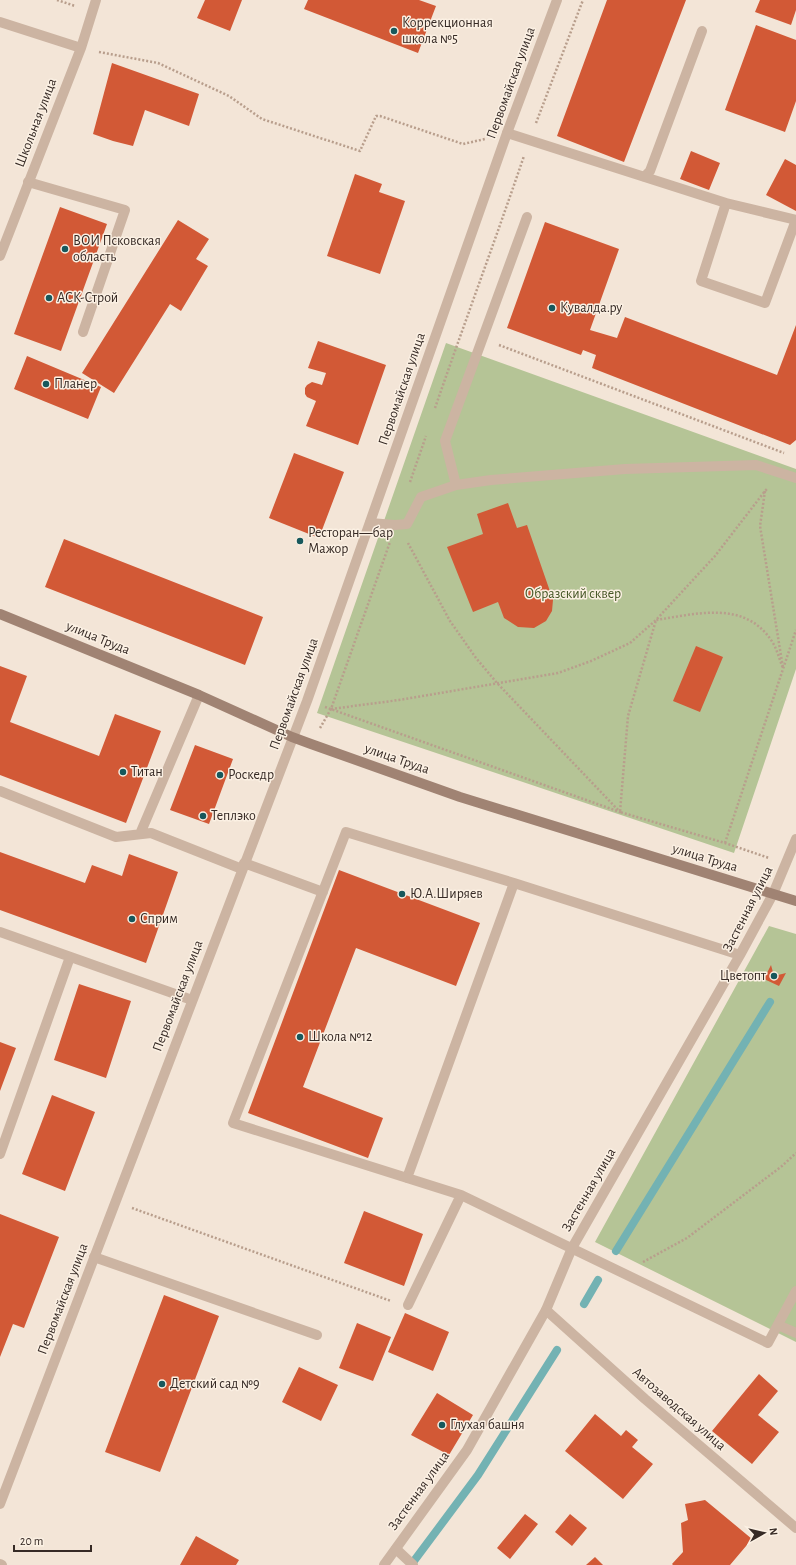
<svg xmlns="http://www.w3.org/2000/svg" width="796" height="1565" viewBox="0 0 796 1565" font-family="'Alegreya Sans',sans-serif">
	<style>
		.green { fill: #b5c496 }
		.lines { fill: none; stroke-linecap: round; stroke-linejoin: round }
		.stream { stroke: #73b2b3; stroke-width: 8 }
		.building { fill: #d25936 }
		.path { stroke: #b89e8c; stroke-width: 2.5; stroke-dasharray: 2 2; stroke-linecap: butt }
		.lane { stroke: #ccb4a2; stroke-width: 10 }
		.street { stroke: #ccb4a2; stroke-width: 10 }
		.secondary { stroke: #a08373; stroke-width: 10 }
		.poi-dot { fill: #17585c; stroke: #fbf0e3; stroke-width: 1.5 }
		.labels { text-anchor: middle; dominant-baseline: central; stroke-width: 3; stroke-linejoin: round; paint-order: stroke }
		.poi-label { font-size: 14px; fill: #362a25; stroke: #fbf0e3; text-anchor: start }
		.street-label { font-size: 14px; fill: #362a25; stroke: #fbf0e3 }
		.park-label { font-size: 14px; fill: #465726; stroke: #fbf0e3 }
	</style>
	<rect width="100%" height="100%" fill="#f3e5d7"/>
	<path class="green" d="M446,343L796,469V669L734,853L317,713Z
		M769,926L796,934V1342L595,1242Z"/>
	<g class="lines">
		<path class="stream" d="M616,1251L770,1002
			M584,1304L598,1280
			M411,1565L478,1475L557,1350"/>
	</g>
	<path class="building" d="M205,0H242L230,31L197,18Z
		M308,0H419L436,6L418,53L304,9Z
		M607,0H686L624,162L557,136Z
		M760,0H796V10L791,25L755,12Z
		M756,25L796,40V101L785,132L725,110Z
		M112,63L199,94L189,126L145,110L133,146L113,141L93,134Z
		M691,151L720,163L709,190L680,179Z
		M785,159L796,165V211L766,195Z
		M355,174L382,184L379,192L405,201L380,274L327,256Z
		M60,207L107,224L61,351L14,334Z
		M178,220L209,239L196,259L208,266L181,311L170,304L114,393L82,373Z
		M545,222L619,249L590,330L617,338L625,317L777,375L796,325V440L790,445L592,368L596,355L583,350L581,355L507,328Z
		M318,341L386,365L358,445L306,426L316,401L307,397L305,394V388L307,385L312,382L322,385L326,373L308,368Z
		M27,356L101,387L88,419L14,389Z
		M294,453L344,472L319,538L269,518Z
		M508,503L517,528L527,525L553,600L552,611L546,621L534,628L518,627L504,618L498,602L473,612L447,547L483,534L477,514Z
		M64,539L263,617L245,665L45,587Z
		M696,646L723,657L700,712L673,701Z
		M0,666L27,676L10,722L99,756L115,714L161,731L126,823L0,775Z
		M195,745L233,759L209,824L170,810Z
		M0,852L85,883L92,865L122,876L129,854L178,872L146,963L0,910Z
		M339,870L480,923L456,986L356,948L303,1087L383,1118L368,1158L248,1113Z
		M771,965L774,976L786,973L779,986L764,979Z
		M79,984L131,1001L106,1078L54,1060Z
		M0,1042L16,1048L0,1091Z
		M52,1095L95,1112L65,1191L22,1174Z
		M364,1211L423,1234L404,1286L344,1263Z
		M0,1214L59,1237L24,1328L13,1324L0,1357Z
		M164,1295L219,1316L160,1472L105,1452Z
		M405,1313L449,1332L433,1371L388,1352Z
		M357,1323L391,1337L373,1381L339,1368Z
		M299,1367L338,1385L321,1421L282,1402Z
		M759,1374L778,1391L758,1415L779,1432L752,1464L712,1431Z
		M437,1393L473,1415L449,1455L411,1435Z
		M595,1414L621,1436L626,1430L638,1440L632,1447L653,1464L623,1499L565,1451Z
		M705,1500L752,1539L730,1565H673L672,1564L683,1552L681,1523L688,1520L685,1504Z
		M525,1514L538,1524L510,1559L497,1548Z
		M570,1514L587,1528L572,1546L555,1532Z
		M196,1536L239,1560L236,1565H180Z
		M595,1557L603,1565H586Z"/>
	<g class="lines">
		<path class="path" d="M57,0L75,6
			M99,52L158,63L229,96L262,119L360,151L376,116H380L463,144L485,139
			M536,123L583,0
			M499,345L784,453
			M435,408C464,324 495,241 524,156
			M410,482L426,436
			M765,491L760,526L783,668C779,659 777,648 771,640C744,600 696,614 656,620L715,556L765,491L767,489
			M325,707L620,812L497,683L476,658L450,621L408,543
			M331,709L399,700L558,673L591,661L630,643L656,620L628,716L620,812L725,843L769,858
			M320,728L331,709L390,542
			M725,843L796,630
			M132,1208L391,1301
			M643,1262L687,1238L782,1166L796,1153"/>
		<path class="lane" d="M507,133L726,203L701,281L765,303L796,220L726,203
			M644,177L650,171L702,31
			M28,182L125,210L83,332
			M456,485L445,441L527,217
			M370,523L395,525L407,524L421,497L456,485L491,480L625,469L756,465L796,478
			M0,791L116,837L151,833L242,869
			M140,834L199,695
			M244,863L323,892
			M514,883L346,832L233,1123L461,1195L768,1343L796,1291
			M0,932L192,1000
			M0,1154L70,957
			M407,1178L514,883L740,955
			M94,1257L317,1335
			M408,1305L461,1195
			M778,1325L796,1333
			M0,1564L2,1565
			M384,1565L467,1450L546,1310L572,1248L740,955L773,894"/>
		<path class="street" d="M0,22L81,48
			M0,256L81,48L96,0
			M773,894L796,839
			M546,1310L645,1399L796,1528
			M0,1504L307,701L507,133L557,0
			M396,1549L413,1565"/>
		<path class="secondary" d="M0,614L199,695L292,737L311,744L460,797L796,901"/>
	</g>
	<g class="poi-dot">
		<circle cx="394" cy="31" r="4"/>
		<circle cx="65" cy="249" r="4"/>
		<circle cx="49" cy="298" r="4"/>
		<circle cx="552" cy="308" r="4"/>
		<circle cx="46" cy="384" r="4"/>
		<circle cx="300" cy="541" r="4"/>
		<circle cx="123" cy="772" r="4"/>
		<circle cx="220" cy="775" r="4"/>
		<circle cx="203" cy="816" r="4"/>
		<circle cx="402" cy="894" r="4"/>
		<circle cx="132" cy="919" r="4"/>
		<circle cx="774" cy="976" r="4"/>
		<circle cx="300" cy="1037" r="4"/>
		<circle cx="162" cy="1384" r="4"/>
		<circle cx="442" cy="1425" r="4"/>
	</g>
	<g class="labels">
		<g class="poi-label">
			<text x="402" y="23">Коррекционная<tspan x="402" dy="16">школа №5</tspan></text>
			<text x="73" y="241">ВОИ Псковская<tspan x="73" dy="16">область</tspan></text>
			<text x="57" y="298">АСК-Строй</text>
			<text x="560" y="308">Кувалда.ру</text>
			<text x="54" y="384">Планер</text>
			<text x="308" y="533">Ресторан—бар<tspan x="308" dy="16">Мажор</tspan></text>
			<text x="131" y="772">Титан</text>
			<text x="228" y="775">Роскедр</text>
			<text x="211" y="816">Теплэко</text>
			<text x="410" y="894">Ю.А.Ширяев</text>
			<text x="140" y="919">Сприм</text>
			<text x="766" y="976" text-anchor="end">Цветопт</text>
			<text x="308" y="1037">Школа №12</text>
			<text x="170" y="1384">Детский сад №9</text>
			<text x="450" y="1425">Глухая башня</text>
		</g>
		<g class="street-label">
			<text transform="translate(511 83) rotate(-70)">Первомайская улица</text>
			<text transform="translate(36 123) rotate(-69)">Школьная улица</text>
			<text transform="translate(402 389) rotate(-71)">Первомайская улица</text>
			<text transform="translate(98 638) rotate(22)">улица Труда</text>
			<text transform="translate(294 694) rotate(-70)">Первомайская улица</text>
			<text transform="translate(397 759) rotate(19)">улица Труда</text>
			<text transform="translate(705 858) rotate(17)">улица Труда</text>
			<text transform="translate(748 909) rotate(-63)">Застенная улица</text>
			<text transform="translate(178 996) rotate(-69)">Первомайская улица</text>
			<text transform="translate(589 1190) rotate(-60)">Застенная улица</text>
			<text transform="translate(63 1299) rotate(-69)">Первомайская улица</text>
			<text transform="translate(679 1409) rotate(41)">Автозаводская улица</text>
			<text transform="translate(419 1491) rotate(-54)">Застенная улица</text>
		</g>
		<g class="park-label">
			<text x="573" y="594">Образский сквер</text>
		</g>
	</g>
	<g transform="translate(764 1533) rotate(82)" stroke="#fbf0e3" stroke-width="3" paint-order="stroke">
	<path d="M0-3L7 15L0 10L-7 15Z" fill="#362a25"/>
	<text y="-6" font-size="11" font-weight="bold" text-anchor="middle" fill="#362a25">N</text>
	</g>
	<path d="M14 1545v6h77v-6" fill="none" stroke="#362a25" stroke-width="2"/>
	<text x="20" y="1545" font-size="12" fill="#362a25" stroke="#fbf0e3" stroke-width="3" paint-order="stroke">20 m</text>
</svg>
